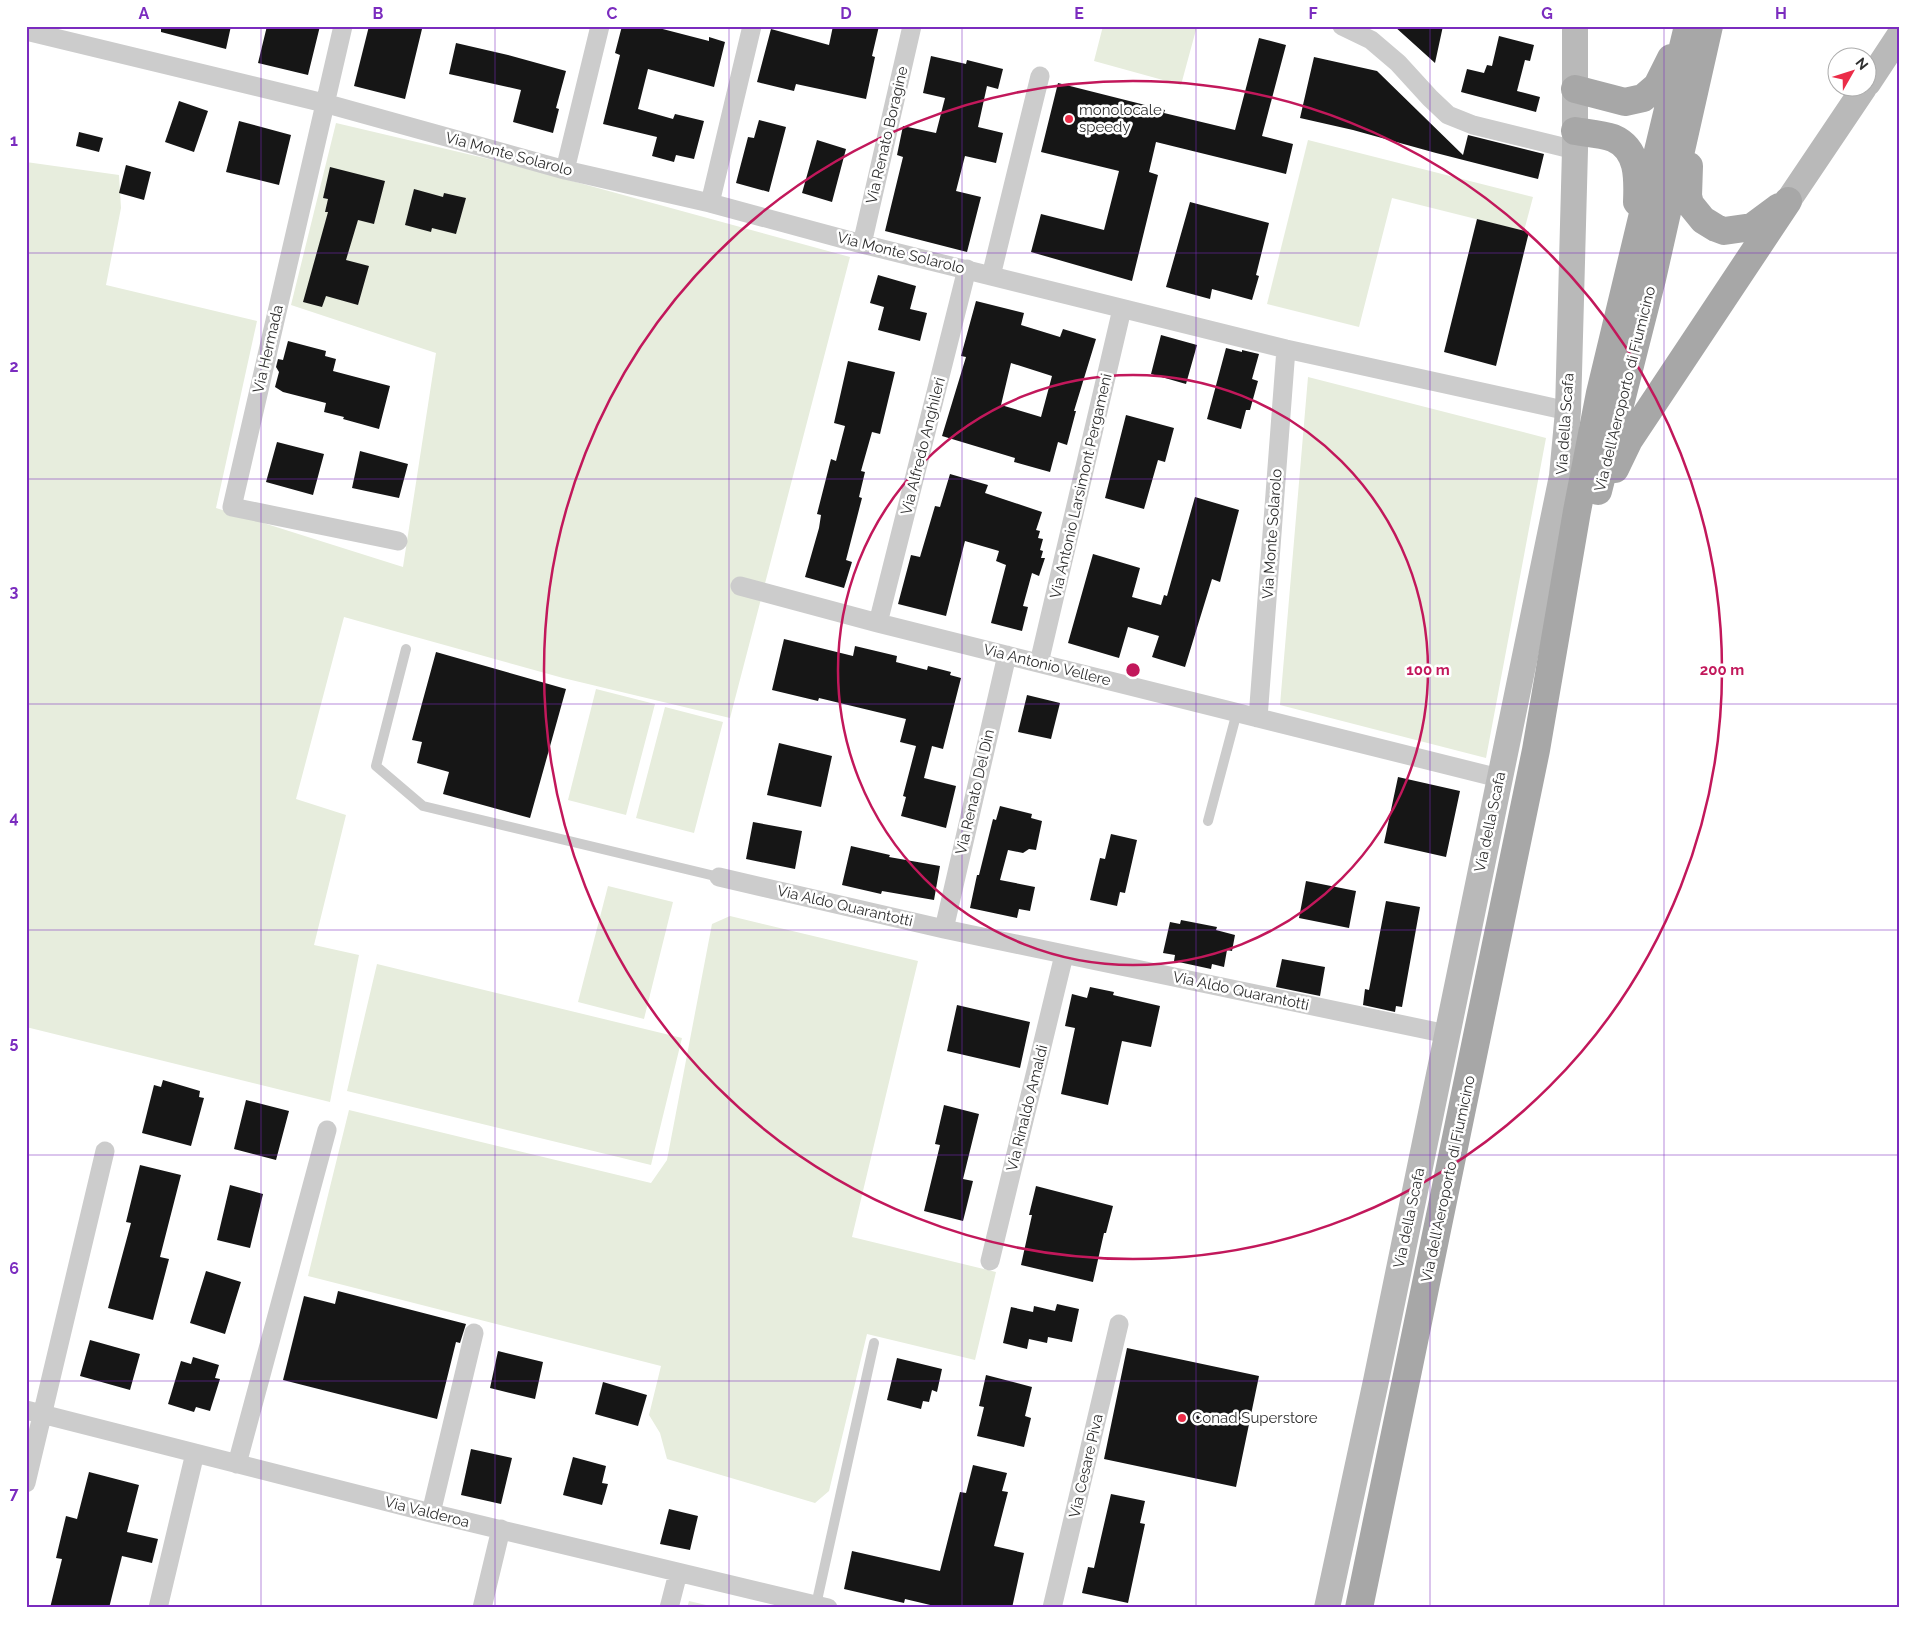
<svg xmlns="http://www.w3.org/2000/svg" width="1925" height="1634" viewBox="0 0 1925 1634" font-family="Raleway,sans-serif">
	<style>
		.green { fill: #e7eddd }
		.building { fill: #161616; fill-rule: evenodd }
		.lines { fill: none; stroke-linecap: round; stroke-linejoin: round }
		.lane { stroke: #ccc; stroke-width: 10 }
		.street { stroke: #ccc; stroke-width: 19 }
		.secondary { stroke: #b9b9b9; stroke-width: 26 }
		.primary { stroke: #a7a7a7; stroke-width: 28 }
		.grid { fill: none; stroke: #7b2cbf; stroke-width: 1; stroke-opacity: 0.55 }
		.ring { fill: none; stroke: #c2185b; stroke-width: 2.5 }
		.poi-dot { fill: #eb2c48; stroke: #fff; stroke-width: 2 }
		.labels { text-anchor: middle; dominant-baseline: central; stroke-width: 5; stroke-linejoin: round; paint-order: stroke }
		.poi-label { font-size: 15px; fill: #2f2f2f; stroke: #fff; text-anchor: start }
		.street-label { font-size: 15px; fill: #2f2f2f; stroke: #fff }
		.centre { fill: #c2185b; stroke: #fff; stroke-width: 2.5 }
		.ring-label { font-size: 15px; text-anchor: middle; font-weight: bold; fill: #c2185b; stroke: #fff; stroke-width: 5; stroke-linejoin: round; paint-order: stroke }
		.neatline { fill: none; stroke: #7b2cbf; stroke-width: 2 }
		.grid-label { font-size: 16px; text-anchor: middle; font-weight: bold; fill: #7b2cbf }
	</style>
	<rect width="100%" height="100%" fill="#fff"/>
	<path class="green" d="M1103,26H1197L1181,85L1094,61Z
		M336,123L510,164L850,257L730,718L563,678L344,617L296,799L346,815L314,945L359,955L330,1102L26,1027V162L119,175L121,208L106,285L257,321L216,508L403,567L436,353L291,305Z
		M1308,140L1533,197L1524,231L1392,198L1359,327L1267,304Z
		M1308,377L1546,438L1486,758L1280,705Z
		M596,689L655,704L626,815L568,800Z
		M665,707L723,722L694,833L636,818Z
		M608,886L673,902L644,1019L578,1002Z
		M730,916L918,961L852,1237L996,1272L975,1360L867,1334L829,1491L815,1503L667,1459L660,1433L649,1415L661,1366L308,1276L349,1110L651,1183L667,1160L712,924Z
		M377,964L682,1038L651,1165L347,1091Z
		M689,1601L719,1608H687Z"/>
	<path class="building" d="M161,26H231L226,49L161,32Z
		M267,26H320L308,75L258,63Z
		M369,26H410L422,29L405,99L354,86Z
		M622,26H651L709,41V37L725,42L714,87L648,69L638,109L673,119L675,114L704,121L694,159L676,155L674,162L652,156L657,137L603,124L620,55L615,53Z
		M833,26H879L872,56L875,57L866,99L796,84L794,91L757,82L771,29L829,45Z
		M1394,26H1443L1435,63Z
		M1499,36L1534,45L1530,61L1525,60L1517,91L1540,97L1536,112L1461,92L1467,69L1484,73L1487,65L1492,66Z
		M1259,38L1286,45L1262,136L1293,144L1286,174L1156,142L1149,172L1158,175L1132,281L1031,252L1041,214L1104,230L1119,171L1041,152L1058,83L1165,110L1164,113L1235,130Z
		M456,43L508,55L566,71L556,108L559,109L553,133L513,122L521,90L449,74Z
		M931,56L966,64L967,60L1003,69L998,89L987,86L978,127L1003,133L996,163L965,156L956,191L981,197L967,252L885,231L903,157L897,155L903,126L936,133L945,98L923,93Z
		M1314,57L1377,71L1463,155L1468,135L1544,154L1538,179L1436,153L1353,130L1300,118Z
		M179,101L208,111L194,152L165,142Z
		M759,120L786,127L769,192L736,183L748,137L754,138Z
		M239,121L291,135L279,185L226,172Z
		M79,132L103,138L99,152L76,146Z
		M817,140L846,149L832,202L802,193Z
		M126,165L151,172L144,200L119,193Z
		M330,167L385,181L374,224L358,220L346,260L369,266L358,305L326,296L322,307L303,302L328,212H325L328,199L323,198Z
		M414,189L443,197L444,193L466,198L456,234L432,228L431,232L405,225Z
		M1190,202L1269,223L1256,275L1259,276L1252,300L1212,289L1210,299L1166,287Z
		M1477,219L1529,232L1496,366L1444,352Z
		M878,275L916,286L910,309L927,313L920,341L878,330L884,307L870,303Z
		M976,301L1024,313L1021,325L1060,337L1063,329L1096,339L1074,411H1076L1067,445L1058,442L1050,472L1014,462L1015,458L942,436L966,357L961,356ZM1011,363L1052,376L1041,417L1001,405Z
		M1161,335L1197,345L1186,384L1151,374Z
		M288,341L326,351L325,356L336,359L333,371L390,386L379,429L343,419L344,417L324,412L326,403L283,392L275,387L279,372L276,367L278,359L283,360Z
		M1226,348L1242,352V350L1259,354L1252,379L1258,381L1250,410H1246L1241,429L1207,419Z
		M848,361L895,372L880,434L872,432L861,471L865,472L859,497L862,498L846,560L852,562L844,588L805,577L819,528L821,515L817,514L831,459L836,461L845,426L834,423Z
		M1126,415L1174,428L1165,462L1158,460L1144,509L1105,498Z
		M277,442L324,454L313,495L266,482Z
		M360,451L408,464L399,498L352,488Z
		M950,474L988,485L985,493L1042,512L1036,530L1040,531L1038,538L1043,539L1040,550L1043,551L1041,558H1045L1039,576L1032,573L1023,606L1028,607L1022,631L991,623L1006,565L996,561L999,551L965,541L946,616L898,604L911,555L920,557L935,506L940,507Z
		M1195,497L1239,510L1220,582L1212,579L1185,667L1152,657L1159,636L1128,627L1119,658L1068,643L1093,554L1140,568L1132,597L1161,605L1164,595L1167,596Z
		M784,639L853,656L855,646L897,656L896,662L927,670L928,666L951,672L950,675L961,678L943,749L932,746L924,778L956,786L946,828L901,816L906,797L903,796L916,746L900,742L906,719L819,698L818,701L772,690Z
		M436,652L566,689L530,818L443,794L449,772L417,763L422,742L412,740Z
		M1027,695L1060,703L1051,739L1018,732Z
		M779,743L832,756L821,807L767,795Z
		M1398,777L1460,791L1446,857L1384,843Z
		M1000,806L1032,814L1031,818L1042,821L1036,850L1029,849L1023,853L1008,850L1000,880L1035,887L1030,911L1019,909L1017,918L970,908L977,875H979L993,819L996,820Z
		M753,822L802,831L795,869L746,859Z
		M1111,834L1137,840L1125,893L1120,892L1117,906L1090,900L1100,858L1105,859Z
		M851,846L890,855L889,857L940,866L934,900L882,891L881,894L842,885Z
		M1306,881L1356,891L1349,928L1299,918Z
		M1386,901L1420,907L1402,1007L1396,1006L1395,1012L1363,1005L1365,989L1369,990Z
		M1181,920L1217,927L1216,930L1235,935L1232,951L1227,950L1224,967L1212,964L1211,969L1174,961L1175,955L1163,953L1170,922L1180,924Z
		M1282,959L1325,967L1320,996L1276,987Z
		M1090,987L1114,992L1113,995L1160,1006L1151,1047L1122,1041L1108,1105L1061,1094L1075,1028L1065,1026L1072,994L1087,998Z
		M957,1005L1030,1022L1020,1068L947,1051Z
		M163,1080L200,1091L199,1097L204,1098L191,1146L142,1133L154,1085L161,1087Z
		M246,1100L289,1111L276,1160L234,1149Z
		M944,1105L979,1114L963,1179L973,1181L963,1221L924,1211L940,1145L935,1144Z
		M140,1165L181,1175L160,1257L169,1259L153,1320L108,1308L131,1223L126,1222Z
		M230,1185L263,1194L250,1248L217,1240Z
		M1036,1186L1113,1206L1106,1233H1104L1093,1282L1021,1265L1032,1215H1029Z
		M206,1271L241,1282L225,1334L190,1323Z
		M338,1291L466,1324L460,1343L456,1342L437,1419L283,1380L304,1296L335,1304Z
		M1057,1304L1079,1309L1072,1342L1048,1337L1047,1343L1029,1339L1027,1349L1003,1343L1011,1307L1033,1312L1034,1306L1055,1311Z
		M90,1340L140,1354L130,1390L80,1376Z
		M1127,1348L1259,1376L1236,1487L1104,1459Z
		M498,1351L543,1362L535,1399L490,1388Z
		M193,1357L219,1365L215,1378L220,1379L210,1411L196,1407L194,1412L168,1404L181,1361L191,1364Z
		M897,1358L942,1369L937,1392L932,1390L929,1402L923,1401L921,1409L887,1400Z
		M986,1375L1032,1387L1025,1416L1031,1418L1024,1447L977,1436L984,1407L979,1406Z
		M603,1382L647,1395L638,1426L595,1414Z
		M471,1449L512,1458L501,1504L461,1495Z
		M573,1457L606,1466L602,1483L608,1484L602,1505L563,1495Z
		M973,1465L1007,1473L1002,1491L1008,1492L994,1546L1024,1553L1012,1608H943L905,1599L904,1603L844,1589L852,1551L940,1571L960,1492L966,1493Z
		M89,1472L139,1485L127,1532L158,1539L152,1563L122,1556L109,1608H50L62,1559L56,1558L66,1516L77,1519Z
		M1111,1494L1145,1501L1140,1523L1145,1524L1128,1603L1082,1593L1088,1567L1094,1568Z
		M669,1509L698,1516L690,1550L660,1544Z"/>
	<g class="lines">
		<path class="lane" d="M406,649L376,766L423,806L719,877
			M1208,821L1237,712
			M816,1605L874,1343"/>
		<path class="street" d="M343,26L232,507L398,541
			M1342,26L1371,40L1398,63L1430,98L1448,115L1473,125L1575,150
			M26,31L324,103L565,170L710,203L862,244L1286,349L1568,411
			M565,170L600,26
			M710,203L752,26
			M862,244L912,26
			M991,276L1040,76
			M740,586L878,623L1499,778
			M878,623L967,269
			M1039,663L1122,309
			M1258,718L1286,349
			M719,877L944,929L1447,1034
			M944,929L1007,655
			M990,1261L1064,955
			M26,1410L431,1513L828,1608
			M237,1464L327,1130
			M26,1483L105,1151
			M431,1513L474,1333
			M158,1608L195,1453
			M482,1608L501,1529
			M669,1608L678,1573
			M1052,1608L1119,1324"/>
		<path class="secondary" d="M1868,83L1899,36
			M1788,201L1864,88
			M1327,1608L1376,1381L1562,476L1568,411L1575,150V26"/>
		<path class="primary" d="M1575,89L1625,102L1643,98L1657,86L1671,58
			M1575,131C1587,133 1602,134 1613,138C1639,149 1638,179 1637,202
			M1689,166L1688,196L1690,204L1703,220L1716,228L1724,231L1752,227L1779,207
			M1615,469L1629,440L1788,201
			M1598,491L1652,279L1709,26
			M1359,1608L1536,750L1577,511L1600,393L1688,26"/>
	</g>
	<path class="grid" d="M261,26V1608M495,26V1608M729,26V1608M962,26V1608M1196,26V1608M1430,26V1608M1664,26V1608M26,253H1899M26,479H1899M26,704H1899M26,930H1899M26,1155H1899M26,1381H1899"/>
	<g class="ring">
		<circle cx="1133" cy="670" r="295"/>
		<circle cx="1133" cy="670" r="589"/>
	</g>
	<g class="poi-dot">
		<circle cx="1069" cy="119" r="5"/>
		<circle cx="1182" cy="1418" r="5"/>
	</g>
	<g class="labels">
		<g class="poi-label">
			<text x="1079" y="110">monolocale<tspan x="1079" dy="17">speedy</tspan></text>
			<text x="1192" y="1418">Conad Superstore</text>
		</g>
		<g class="street-label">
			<text transform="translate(887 135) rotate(-77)">Via Renato Boragine</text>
			<text transform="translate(509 154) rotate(15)">Via Monte Solarolo</text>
			<text transform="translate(901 253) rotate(14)">Via Monte Solarolo</text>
			<text transform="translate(268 349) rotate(-77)">Via Hermada</text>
			<text transform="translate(1625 389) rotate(-76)">Via dell'Aeroporto di Fiumicino</text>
			<text transform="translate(1565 424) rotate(-86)">Via della Scafa</text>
			<text transform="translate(923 446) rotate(-76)">Via Alfredo Anghileri</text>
			<text transform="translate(1081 486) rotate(-77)">Via Antonio Larsimont Pergameni</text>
			<text transform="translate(1272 534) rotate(-86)">Via Monte Solarolo</text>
			<text transform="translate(1047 665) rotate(14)">Via Antonio Vellere</text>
			<text transform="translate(975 792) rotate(-77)">Via Renato Del Din</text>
			<text transform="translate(1490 822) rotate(-78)">Via della Scafa</text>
			<text transform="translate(845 906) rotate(13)">Via Aldo Quarantotti</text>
			<text transform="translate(1241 991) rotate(12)">Via Aldo Quarantotti</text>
			<text transform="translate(1027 1108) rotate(-76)">Via Rinaldo Amaldi</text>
			<text transform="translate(1448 1179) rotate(-78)">Via dell'Aeroporto di Fiumicino</text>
			<text transform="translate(1409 1218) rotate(-78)">Via della Scafa</text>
			<text transform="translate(1086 1466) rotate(-77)">Via Cesare Piva</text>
			<text transform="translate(427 1512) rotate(14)">Via Valderoa</text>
		</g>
	</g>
	<circle cx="1133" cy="670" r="8" class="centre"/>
	<g class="ring-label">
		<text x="1428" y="675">100 m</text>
		<text x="1722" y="675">200 m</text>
	</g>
	<rect width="1925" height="1634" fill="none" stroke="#ffffff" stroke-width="55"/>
	<g transform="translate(1852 72) rotate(51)"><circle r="24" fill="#ffffff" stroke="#acacac"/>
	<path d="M0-4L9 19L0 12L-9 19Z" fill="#eb2c48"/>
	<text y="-8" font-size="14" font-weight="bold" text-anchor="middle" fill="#2f2f2f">N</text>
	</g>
	<rect x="28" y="28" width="1870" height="1578" class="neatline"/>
	<g class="grid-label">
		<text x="144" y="19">A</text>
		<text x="378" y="19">B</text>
		<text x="612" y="19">C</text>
		<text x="846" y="19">D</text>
		<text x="1079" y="19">E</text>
		<text x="1313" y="19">F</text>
		<text x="1547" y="19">G</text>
		<text x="1781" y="19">H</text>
		<text x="14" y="146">1</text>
		<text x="14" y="372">2</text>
		<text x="14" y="597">3</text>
		<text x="14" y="823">4</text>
		<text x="14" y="1048">5</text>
		<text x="14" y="1274">6</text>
		<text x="14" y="1499">7</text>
	</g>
</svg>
